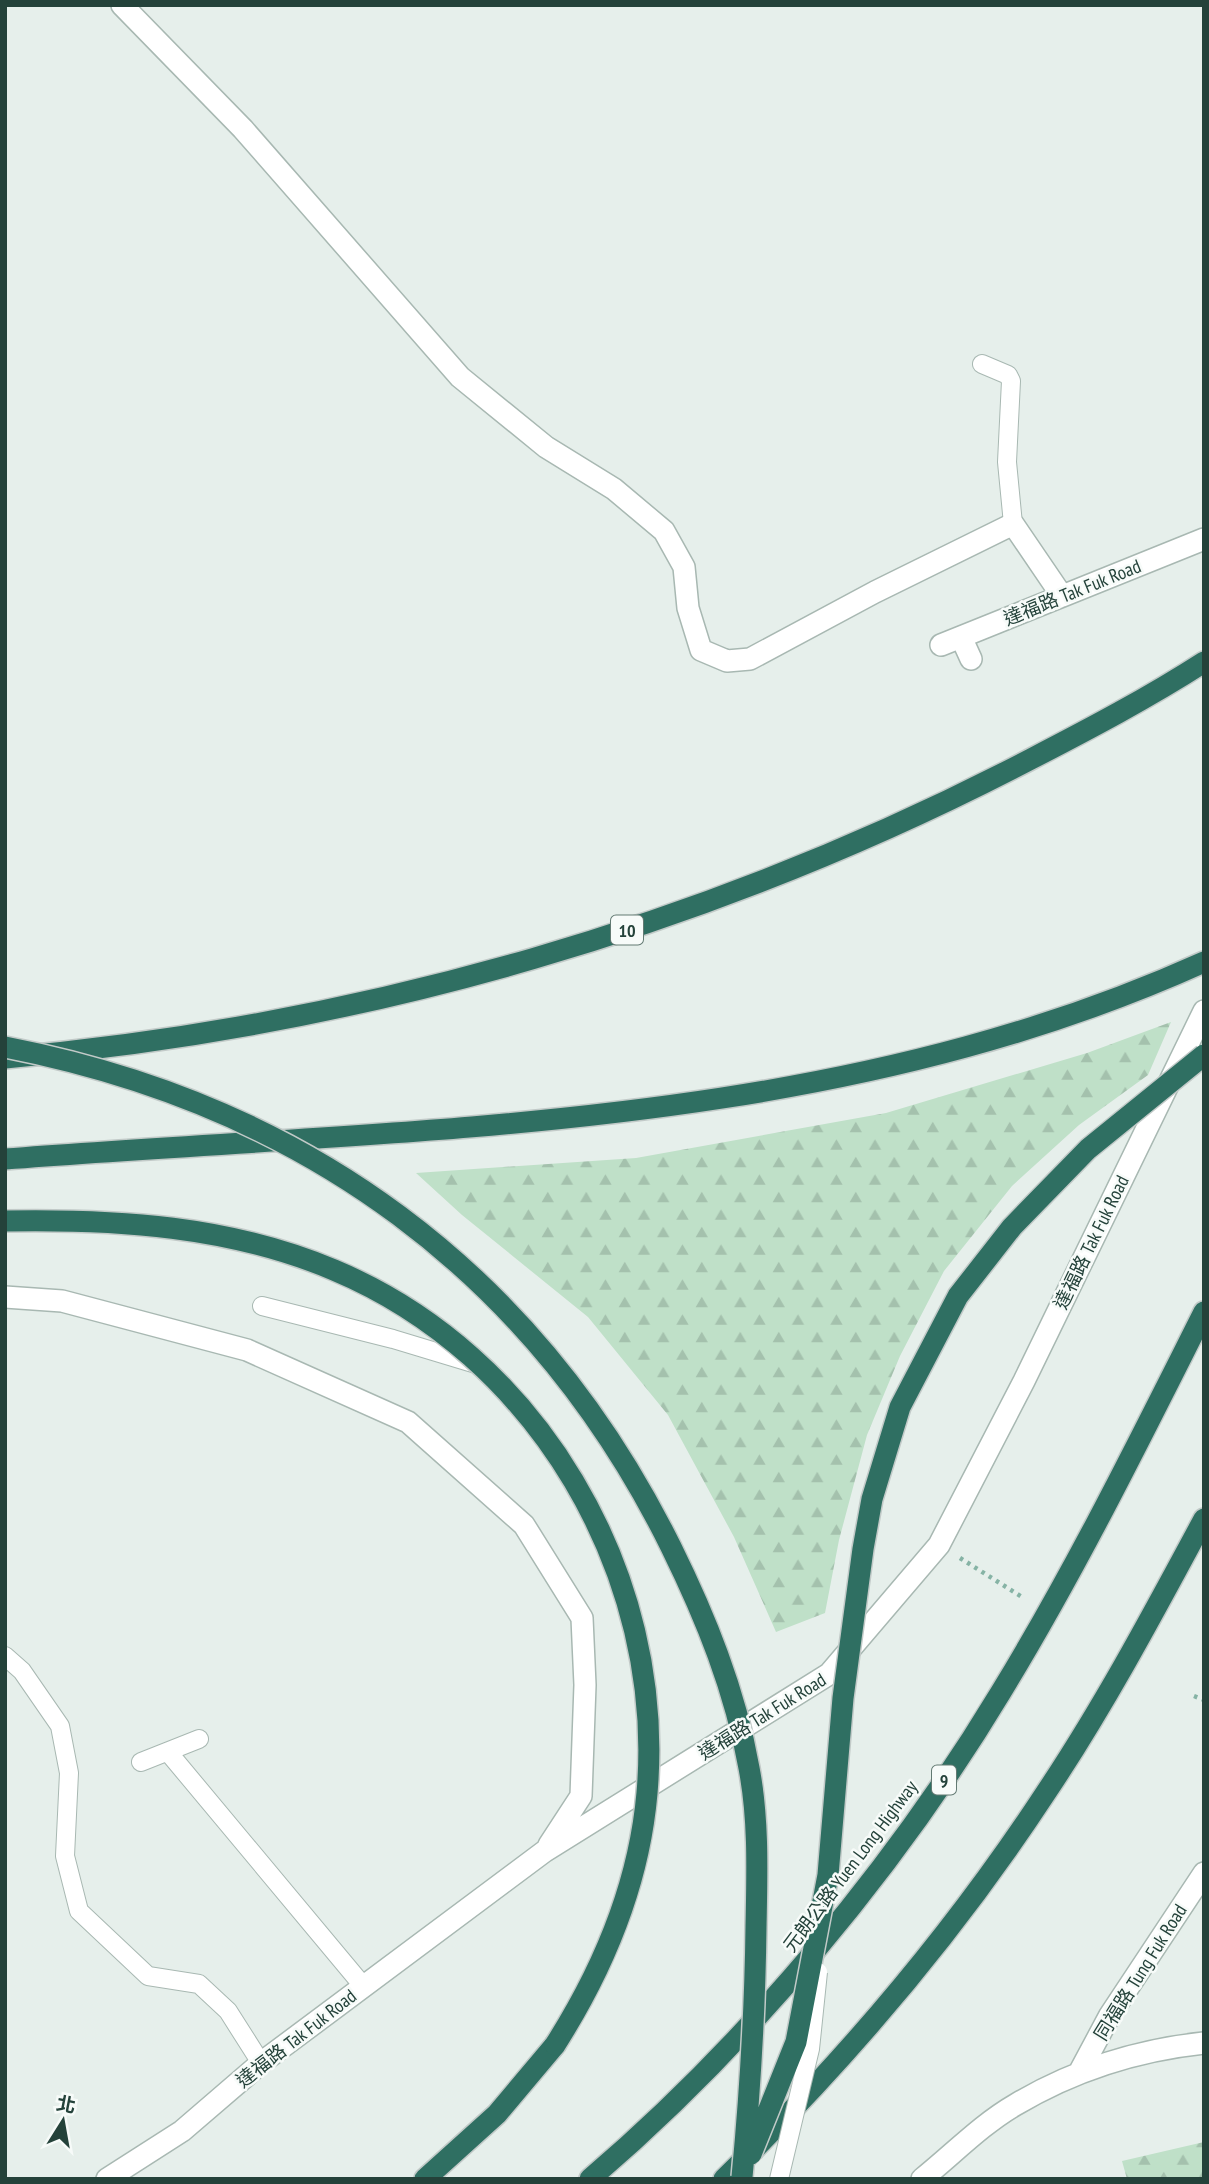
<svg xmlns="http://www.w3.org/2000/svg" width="1209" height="2184" viewBox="0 0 1209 2184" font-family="'PT Sans Narrow','Noto Sans TC',sans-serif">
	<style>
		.forest { fill: url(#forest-firs) }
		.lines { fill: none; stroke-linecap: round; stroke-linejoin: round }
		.lane-casing { stroke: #a8b8b2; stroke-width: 20 }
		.street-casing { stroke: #a8b8b2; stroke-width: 24 }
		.highway-casing { stroke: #c2cac8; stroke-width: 24 }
		.path { stroke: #86b3a5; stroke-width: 4.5; stroke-dasharray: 3.5 5; stroke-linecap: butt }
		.lane { stroke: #fff; stroke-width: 18 }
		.street { stroke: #fff; stroke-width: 21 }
		.highway { stroke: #2f6f62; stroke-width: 21 }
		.lane-bridge-casing { stroke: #a8b8b2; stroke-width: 20; stroke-linecap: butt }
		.highway-bridge-casing { stroke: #c2cac8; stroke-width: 24; stroke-linecap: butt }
		.lane-bridge { stroke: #fff; stroke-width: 18 }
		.highway-bridge { stroke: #2f6f62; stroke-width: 21 }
		.labels { text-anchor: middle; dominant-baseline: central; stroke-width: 5; stroke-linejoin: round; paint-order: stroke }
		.shield { fill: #f7fbf9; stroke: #637a73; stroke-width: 2 }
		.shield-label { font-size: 18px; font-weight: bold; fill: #24423a }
		.street-label { font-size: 19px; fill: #24423a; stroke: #f7fbf9 }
	</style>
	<defs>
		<pattern id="forest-firs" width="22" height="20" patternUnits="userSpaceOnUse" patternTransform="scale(1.75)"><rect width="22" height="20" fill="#bfe0c8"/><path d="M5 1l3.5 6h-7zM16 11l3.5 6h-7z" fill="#a4c1ad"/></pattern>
	</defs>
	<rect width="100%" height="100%" fill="#e6efeb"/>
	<path class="forest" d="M1171,1022L1148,1075L1079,1125L1012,1186L944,1271L900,1356L867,1435L839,1540L825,1613L776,1632L734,1537L668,1415L588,1317L462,1215L416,1173L636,1158L886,1113L1087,1053Z
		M1204,2142V2179H1127L1122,2161Z"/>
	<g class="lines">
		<g class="lane-casing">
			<path id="lane" d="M982,364L1008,375L1011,381L1007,462L1013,524
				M262,1306L393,1339L479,1365
				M5,1656L22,1671L60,1726L69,1773L65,1856L79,1911L148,1976L199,1984L228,2011L261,2063
				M168,1752L364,1987
				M141,1762L199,1739"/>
		</g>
		<g class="street-casing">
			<path id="street" d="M122,5L243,129L460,377L546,447L614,489L664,531L684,567L688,608L701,650L727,661L750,659L875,592L1013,524L1062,596
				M961,637L971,659
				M941,645L1204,539
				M5,1297L62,1301L247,1350L408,1422L524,1525L582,1618L585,1685L581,1796L549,1845
				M1079,2073L1110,2015L1204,1873
				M107,2179L182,2131L261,2063L545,1851L829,1674L939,1545L1024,1381L1204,1011
				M922,2179C952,2155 982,2124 1015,2105C1072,2071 1138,2050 1204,2043"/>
		</g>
		<g class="highway-casing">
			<path id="highway" d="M5,1058C362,1026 713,925 1031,759C1089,729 1148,698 1204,662
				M5,1159C411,1127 825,1133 1204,962
				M425,2179L497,2114L555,2045
				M590,2179C747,2045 895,1868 1001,1692C1076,1569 1139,1441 1204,1312
				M724,2179C844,2062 953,1934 1045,1794C1104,1706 1154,1612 1204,1519"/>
		</g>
		<path class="path" d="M960,1558L1022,1597
			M1194,1696L1204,1700"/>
		<use href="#lane" class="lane"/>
		<use href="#street" class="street"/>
		<use href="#highway" class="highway"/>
		<g class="lane-bridge-casing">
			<path id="lane-bridge" d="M779,2179L810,2049L818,1972"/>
		</g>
		<g class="highway-bridge-casing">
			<path id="highway-bridge" d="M5,1047C304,1105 535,1272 671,1547C706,1618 735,1690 749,1768C759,1820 757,1874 756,1927C755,2011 750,2093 742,2177
				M5,1221C117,1219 230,1226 334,1270C537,1355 666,1574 647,1793C639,1885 604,1968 555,2045
				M751,2154L796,2042L828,1875L843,1698L863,1549L872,1499L900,1407L958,1296L1012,1227L1088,1149L1204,1055"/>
		</g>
		<use href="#lane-bridge" class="lane-bridge"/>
		<use href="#highway-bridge" class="highway-bridge"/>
	</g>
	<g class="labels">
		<g class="shield">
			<rect x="611" y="915.5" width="32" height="29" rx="5"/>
			<rect x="932" y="1765.5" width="24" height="29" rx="5"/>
		</g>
		<g class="shield-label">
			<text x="627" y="930">10</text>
			<text x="944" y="1780">9</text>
		</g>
		<g class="street-label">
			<text transform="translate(1072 592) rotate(-22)">達福路 Tak Fuk Road</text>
			<text transform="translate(1091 1242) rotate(-64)">達福路 Tak Fuk Road</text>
			<text transform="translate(762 1716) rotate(-32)">達福路 Tak Fuk Road</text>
			<text transform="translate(850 1866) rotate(-53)">元朗公路 Yuen Long Highway</text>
			<text transform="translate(1140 1972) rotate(-58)">同福路 Tung Fuk Road</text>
			<text transform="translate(296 2038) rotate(-38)">達福路 Tak Fuk Road</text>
		</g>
	</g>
	<rect width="1209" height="2184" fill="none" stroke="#24423a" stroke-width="14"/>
	<g transform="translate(63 2121) rotate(11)" stroke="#f7fbf9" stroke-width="5" paint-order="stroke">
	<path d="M0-5L12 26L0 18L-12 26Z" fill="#24423a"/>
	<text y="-10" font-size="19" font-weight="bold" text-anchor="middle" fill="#24423a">北</text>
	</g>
</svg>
